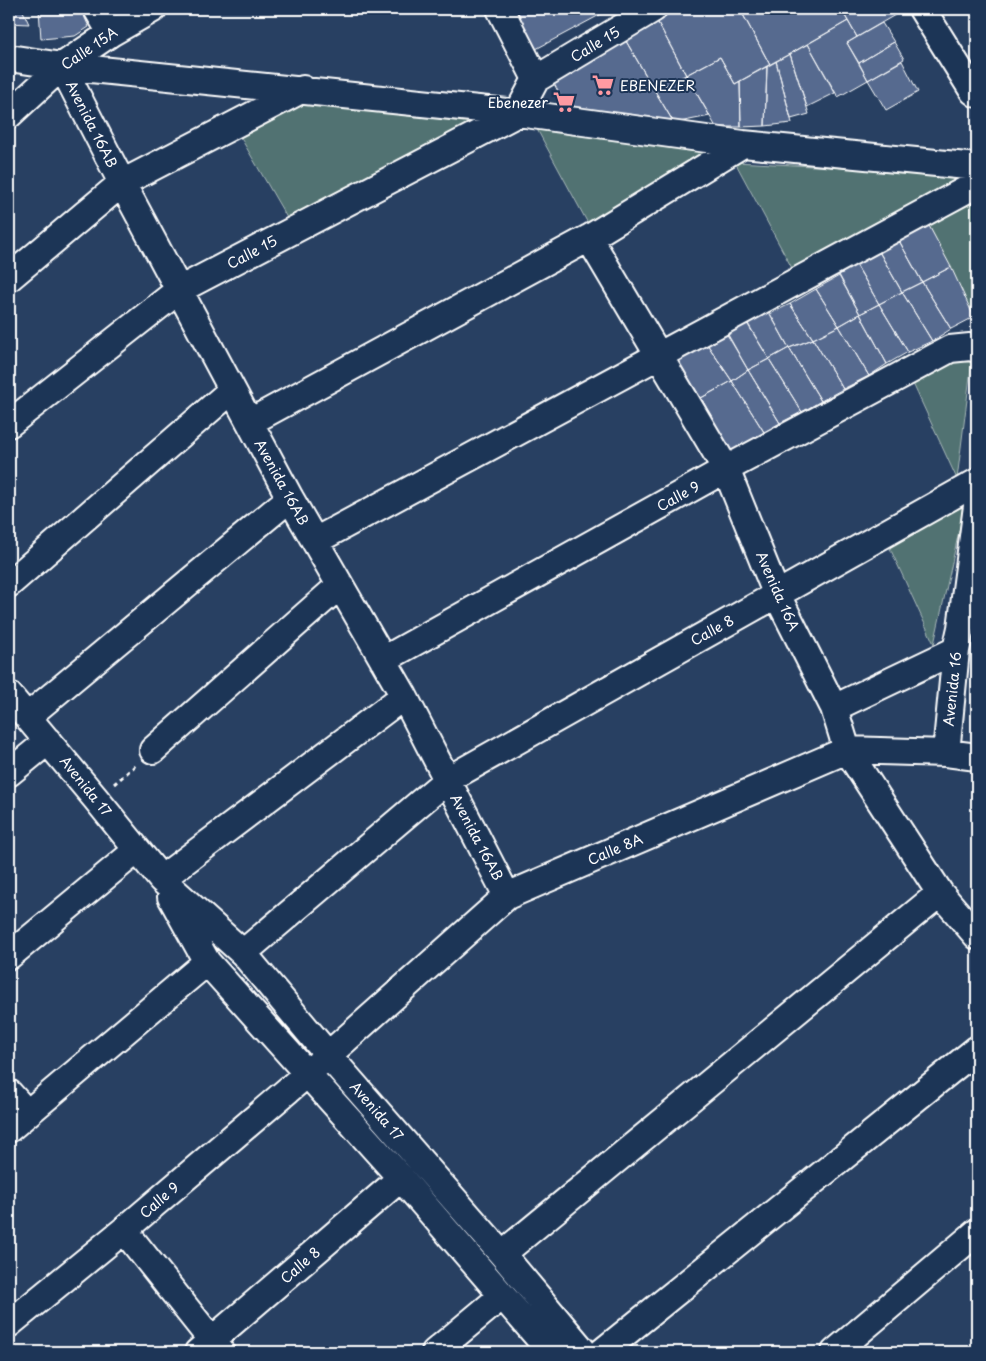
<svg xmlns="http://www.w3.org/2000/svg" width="986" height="1361" viewBox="0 0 986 1361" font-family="'Playpen Sans',sans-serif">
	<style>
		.green { fill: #517272; stroke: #a8b8b8 }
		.building { fill: #566b8f; stroke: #fff }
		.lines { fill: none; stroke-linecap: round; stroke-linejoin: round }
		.minor-casing { stroke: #fff; stroke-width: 30 }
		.path { stroke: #fff; stroke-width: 3; stroke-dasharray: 4 4; stroke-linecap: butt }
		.minor { stroke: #1d3557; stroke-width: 26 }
		.labels { text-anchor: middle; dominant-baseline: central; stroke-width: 4; stroke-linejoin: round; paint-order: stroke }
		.street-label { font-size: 14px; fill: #fff; stroke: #1d3557 }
		.poi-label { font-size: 14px; fill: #fff; stroke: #1d3557; text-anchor: start }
	</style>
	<rect width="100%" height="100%" fill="#284062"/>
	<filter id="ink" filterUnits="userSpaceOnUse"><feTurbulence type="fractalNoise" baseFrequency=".02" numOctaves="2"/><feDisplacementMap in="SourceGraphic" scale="10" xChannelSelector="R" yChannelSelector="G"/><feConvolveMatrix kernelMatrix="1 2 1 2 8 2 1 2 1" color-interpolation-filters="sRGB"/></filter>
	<g filter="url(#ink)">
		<path class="green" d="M295,102L481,123L290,223L238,133Z
			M532,120L726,147L591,229Z
			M735,162L968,174L793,270Z
			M977,193V294L974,317L927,222Z
			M973,352L957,479L910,377Z
			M965,504L934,644L889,546Z"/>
		<path class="building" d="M9,9H22L29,24L9,23Z
			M39,9H81L89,27L75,36L41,39Z
			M513,9H608L609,10L536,49Z
			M674,9H740L770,65L735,84L720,57L686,75L656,19Z
			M740,9H841L848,21L770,65Z
			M841,9H891L895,15L857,37Z
			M656,19L686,75L655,91L623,36Z
			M848,21L857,37L847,43L868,80L838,97L808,44Z
			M882,23L894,42L859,63L847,43Z
			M623,36L655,91L674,123L571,116L551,78Z
			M894,42L904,59L868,80L859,63Z
			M808,44L835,93L807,107L790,54Z
			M790,54L809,114L791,119L776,61Z
			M720,57L735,84L740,81L741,127H716L686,75Z
			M776,61L792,123L765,126L767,66Z
			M902,61L918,92L886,110L868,80Z
			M767,66L765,126L741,127L740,81Z
			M686,75L710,116L674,123L655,91Z
			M927,222L951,267L922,282L897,237Z
			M897,237L922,282L902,292L877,248Z
			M877,248L902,292L879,304L854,261Z
			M854,261L879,304L860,314L837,271Z
			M951,267L974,317L951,329L922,282Z
			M839,276L860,314L839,326L816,289Z
			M922,282L951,329L932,341L902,292Z
			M816,289L839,326L813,339L790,304Z
			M902,292L932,341L908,352L879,304Z
			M790,304L813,339L789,348L770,314Z
			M879,304L908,352L887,364L860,314Z
			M768,310L789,348L769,359L747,322Z
			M860,314L887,364L869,376L839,326Z
			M745,320L769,359L748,370L725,331Z
			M723,326L748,370L732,381L703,338Z
			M839,326L869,376L843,389L813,339Z
			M703,338L732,381L701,398L673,354Z
			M813,339L843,389L821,401L789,348Z
			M789,348L821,401L802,412L769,359Z
			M769,359L802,412L780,423L748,370Z
			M748,370L780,423L764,432L732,381Z
			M732,381L764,432L732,453L701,398Z"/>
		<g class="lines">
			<g class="minor-casing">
				<path id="minor" d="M97,9L111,33
					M922,9L973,91L977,94
					M9,58L62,66L518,113L743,144L977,167
					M62,66L122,183L290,498L404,696L507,896
					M536,79L653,9
					M9,115L62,66L111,33L153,9
					M589,238L726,469L776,593L834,708L847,750L940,893L977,936
					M9,278L122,183L303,89
					M250,422L589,238L743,144
					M9,424L179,290L518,113L536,79L500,9
					M315,541L977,184
					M9,584L232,390
					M383,660L726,469L950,349L970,347L977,349
					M9,695L96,799L161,879L243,953L328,1055L502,1254L584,1352
					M834,708L956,650
					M28,716L290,498
					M153,750L340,585
					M946,753L956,650L961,628L977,506
					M9,773L48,741
					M161,879L404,696
					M171,897L207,962L401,1178L551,1352
					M243,953L447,780L977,482
					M9,956L137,850
					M9,1093L27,1113
					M9,1129L207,962
					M124,1230L221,1352
					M502,1254L940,893
					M9,1324L124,1230L308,1073L507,896L847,750L946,753L977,757
					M198,1352L401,1178
					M435,1352L502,1296
					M602,1352L977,1049
					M835,1352L977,1232"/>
			</g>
			<path class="path" d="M114,784L136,765"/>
			<use href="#minor" class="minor"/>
		</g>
	</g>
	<defs>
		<g id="supermarket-bare" transform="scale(1.725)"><path d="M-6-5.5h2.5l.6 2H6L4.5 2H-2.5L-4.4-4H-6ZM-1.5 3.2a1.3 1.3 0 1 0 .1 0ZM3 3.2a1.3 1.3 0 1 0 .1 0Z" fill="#ff9aa2" stroke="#1d3557" stroke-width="2.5" paint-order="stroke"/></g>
	</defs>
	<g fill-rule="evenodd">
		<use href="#supermarket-bare" x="603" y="85"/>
		<use href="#supermarket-bare" x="564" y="102"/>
	</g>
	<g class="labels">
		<g class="street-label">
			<text transform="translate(595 44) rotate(-31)">Calle 15</text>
			<text transform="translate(89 48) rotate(-34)">Calle 15A</text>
			<text transform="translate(92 124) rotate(63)">Avenida 16AB</text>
			<text transform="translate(252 252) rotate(-28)">Calle 15</text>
			<text transform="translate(282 482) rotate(61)">Avenida 16AB</text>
			<text transform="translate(678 496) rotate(-29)">Calle 9</text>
			<text transform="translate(778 591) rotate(66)">Avenida 16A</text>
			<text transform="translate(712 630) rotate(-29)">Calle 8</text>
			<text transform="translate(952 689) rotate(-84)">Avenida 16</text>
			<text transform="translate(86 786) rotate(51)">Avenida 17</text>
			<text transform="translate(477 837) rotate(62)">Avenida 16AB</text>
			<text transform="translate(615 849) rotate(-23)">Calle 8A</text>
			<text transform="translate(377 1111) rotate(49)">Avenida 17</text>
			<text transform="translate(159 1200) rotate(-41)">Calle 9</text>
			<text transform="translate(300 1265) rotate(-41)">Calle 8</text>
		</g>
		<g class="poi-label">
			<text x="620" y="85">EBENEZER</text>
			<text x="548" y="102" text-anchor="end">Ebenezer</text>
		</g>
	</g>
	<rect width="986" height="1361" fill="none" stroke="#1d3557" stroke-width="30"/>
	<rect x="15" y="15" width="956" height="1331" fill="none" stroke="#fff" stroke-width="2" filter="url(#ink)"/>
</svg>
